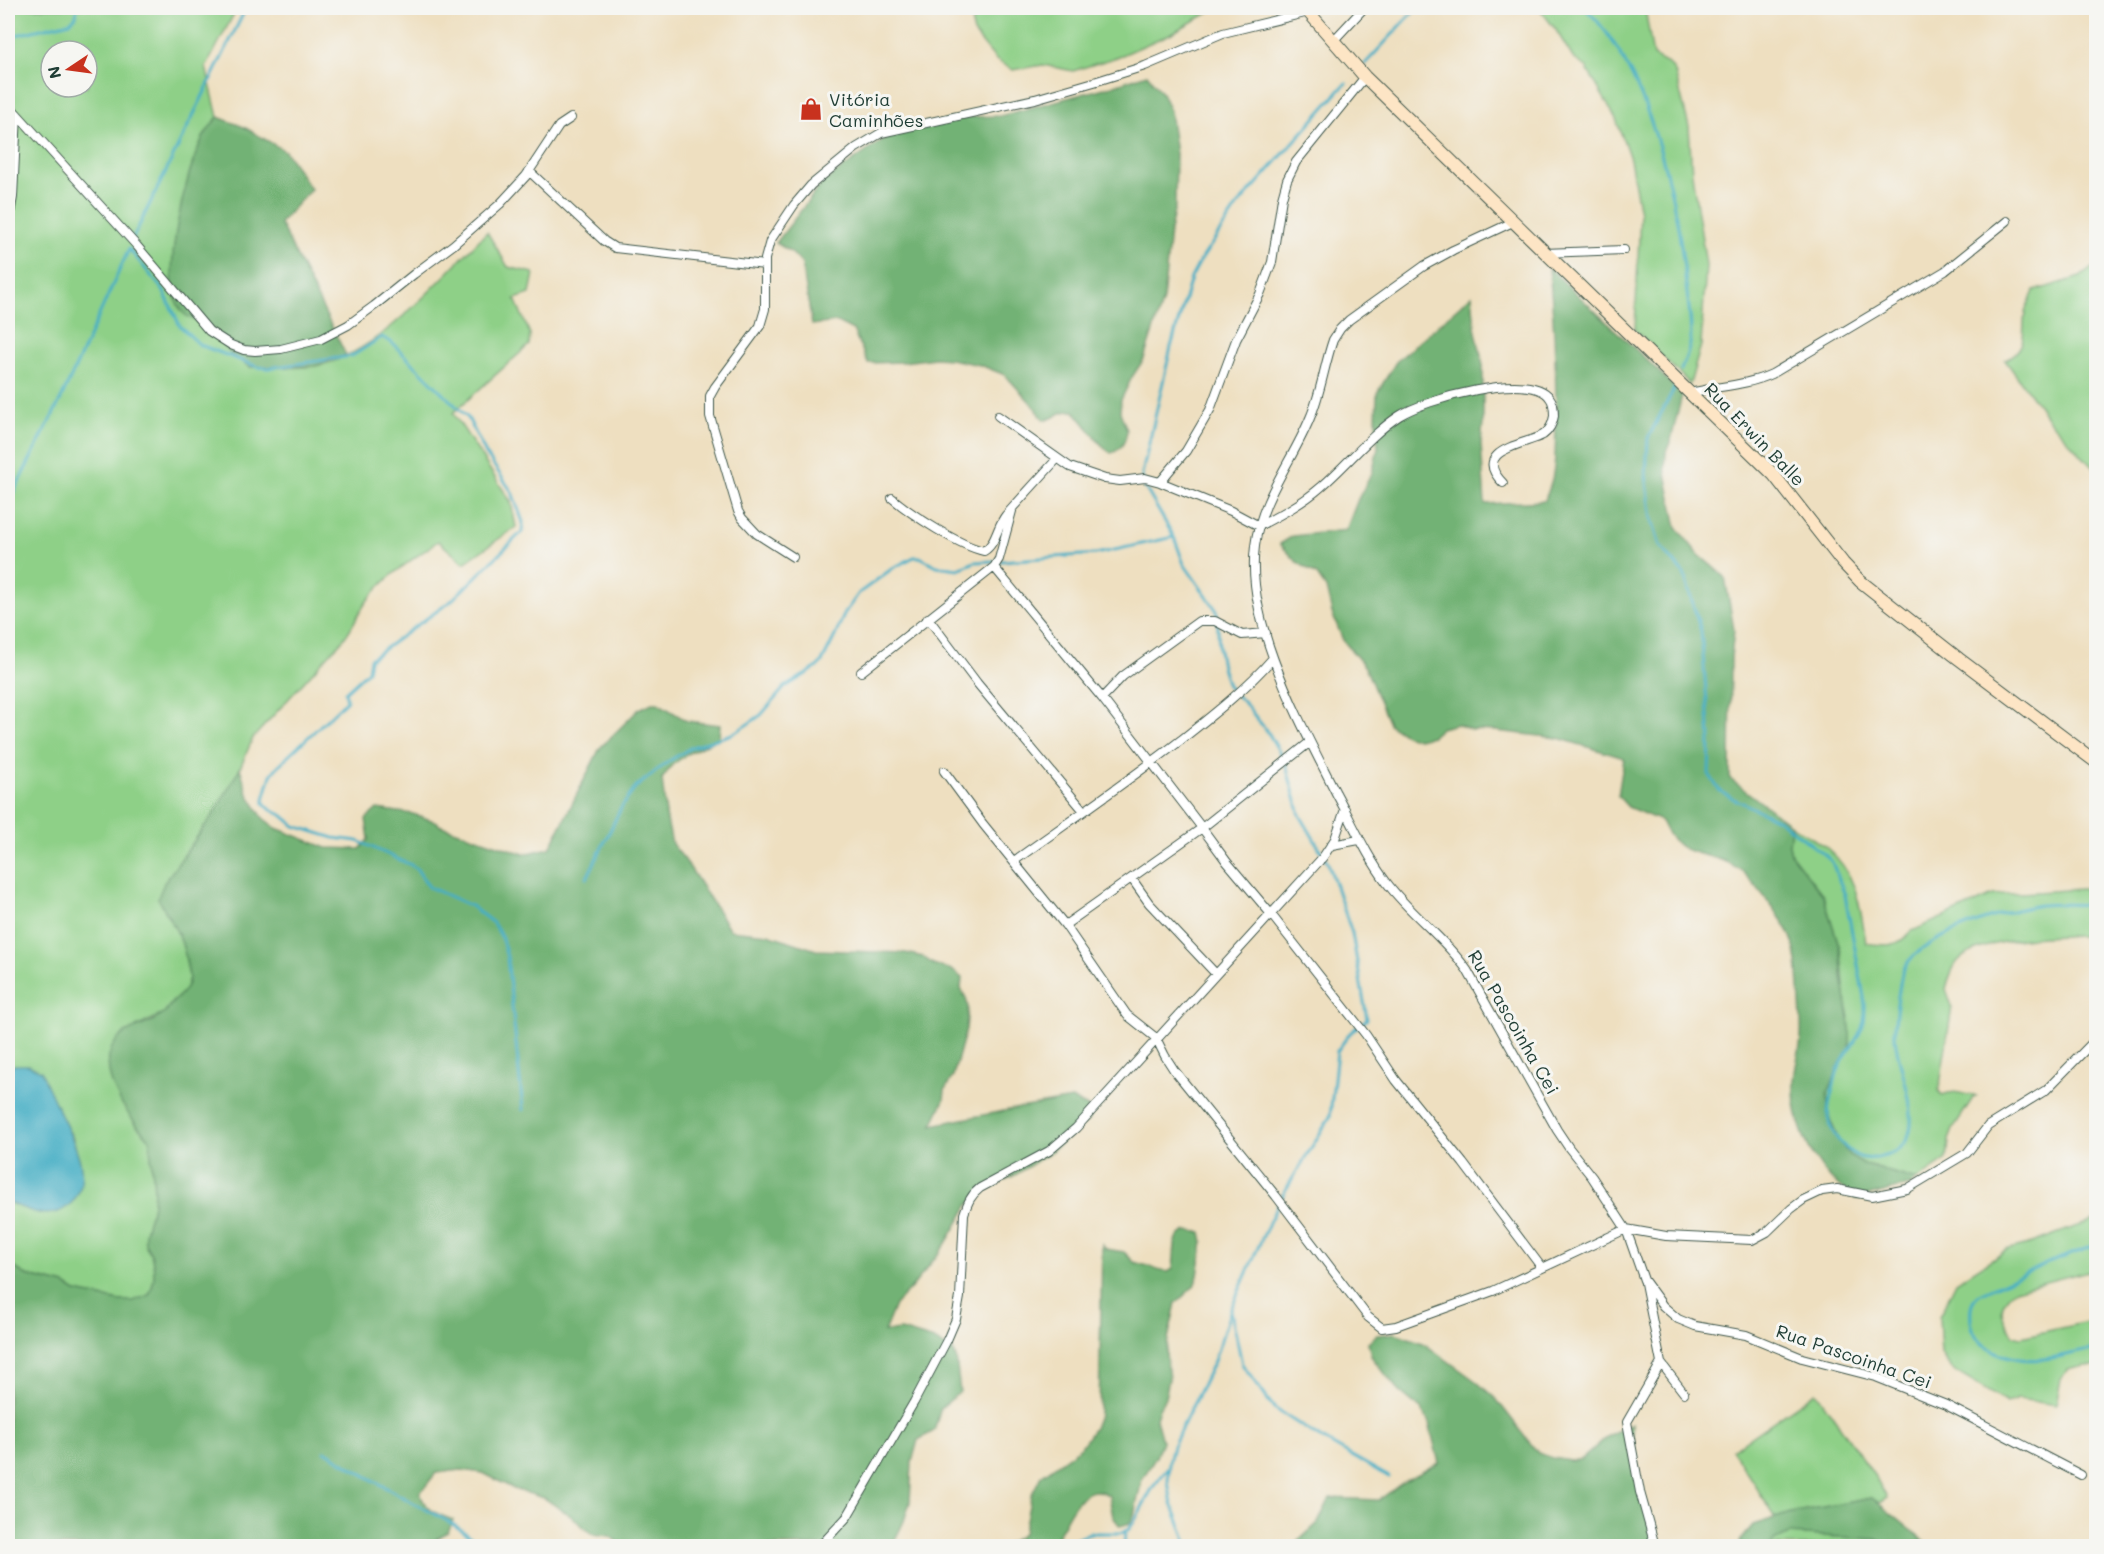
<svg xmlns="http://www.w3.org/2000/svg" width="2104" height="1554" viewBox="0 0 2104 1554" font-family="Mali,sans-serif">
	<style>
		.green { fill: #8ed087; stroke: #56865e; stroke-width: 1.5; fill-rule: evenodd }
		.forest { fill: #72b274; stroke: #487854; stroke-width: 1.5 }
		.water { fill: #45aec5; stroke: #32767c; stroke-width: 1.5 }
		.lines { fill: none; stroke-linecap: round; stroke-linejoin: round }
		.stream { stroke: #45aec5; stroke-width: 3 }
		.street-casing { stroke: #3e5549; stroke-width: 10 }
		.secondary-casing { stroke: #3e5549; stroke-width: 14 }
		.street { stroke: #fff; stroke-width: 8 }
		.secondary { stroke: #fde5c5; stroke-width: 12 }
		.labels { text-anchor: middle; dominant-baseline: central; stroke-width: 6; stroke-linejoin: round; paint-order: stroke }
		.poi-label { font-size: 18px; fill: #1f3d34; stroke: #f6f6f2; text-anchor: start }
		.street-label { font-size: 18px; fill: #1f3d34; stroke: #f6f6f2 }
	</style>
	<rect width="100%" height="100%" fill="#f6f6f2"/>
	<filter id="ink" filterUnits="userSpaceOnUse"><feTurbulence type="fractalNoise" baseFrequency=".0167" numOctaves="2"/><feDisplacementMap in="SourceGraphic" scale="12" xChannelSelector="R" yChannelSelector="G"/><feConvolveMatrix kernelMatrix="1 2 1 2 8 2 1 2 1" color-interpolation-filters="sRGB"/></filter>
	<filter id="wash" filterUnits="userSpaceOnUse"><feTurbulence type="fractalNoise" baseFrequency=".008" numOctaves="4" result="noise"/><feDisplacementMap in="SourceGraphic" scale="24" xChannelSelector="R" yChannelSelector="G"/><feGaussianBlur stdDeviation="1.35" result="paint"/><feColorMatrix in="noise" values="0 0 0 0 0 0 0 0 0 0 0 0 0 0 0 0 0 1.4 0 .05"/><feComposite in="paint" operator="in"/></filter>
	<g filter="url(#wash)">
		<rect width="100%" height="100%" fill="#eedfc0"/>
		<path class="green" d="M8,8H237L206,67L218,117L202,139L190,171L181,212L205,322L232,355L250,367C271,367 294,369 315,366C377,357 444,275 487,232L508,267L534,273L530,294L515,299L530,334L529,345L453,413L511,502L516,527L464,563L438,541C413,559 386,576 367,601C355,618 349,637 333,650L253,738L240,768L215,812L164,883L165,912L182,939L189,977L185,991L172,1002L163,1014L136,1027L134,1123L150,1140C150,1163 157,1187 152,1210C149,1219 143,1232 145,1242C145,1246 150,1250 151,1254C156,1269 155,1282 149,1295L133,1301H120L76,1292L65,1285L26,1275L8,1263V1202L19,1207L82,1179L74,1140L57,1109L15,1065L8,1067ZM51,51H87V87H51Z
			M976,8H1217L1170,34L1120,56L1073,71L1043,65L1013,70L996,60L974,33L972,25Z
			M1539,8H1645L1653,56L1670,65L1675,72L1689,127L1692,174L1706,265L1701,345L1690,384L1635,330L1640,213L1630,159L1616,119L1586,67L1573,58L1556,30Z
			M2096,265V471L2049,420L2005,360C2031,347 2020,331 2026,309C2028,303 2032,297 2034,291L2080,277Z
			M1791,825C1802,833 1815,839 1826,847C1857,873 1860,905 1866,943C1888,946 1896,948 1912,931L1993,895L2096,888V937C2062,934 1986,937 1959,960C1953,966 1948,980 1946,989L1952,1006L1951,1013L1939,1091L1942,1095C1958,1089 1961,1095 1976,1096L1973,1098L1954,1127L1949,1140L1947,1159L1917,1180L1866,1165L1849,1155L1839,1141L1829,1117L1827,1095L1840,1064L1850,1048L1841,952L1823,895L1791,854L1789,845Z
			M2096,1219V1269L2015,1290C1995,1305 2001,1317 2014,1335L2021,1337L2096,1320V1366H2084L2067,1370L2061,1379L2056,1405L2018,1399L2007,1403L1956,1372L1947,1363L1941,1354L1939,1317L1956,1282L2006,1250L2032,1243Z
			M1816,1392L1876,1478L1887,1498L1879,1503L1872,1498L1791,1513L1776,1518L1732,1450Z
			M1789,1534L1876,1539L1888,1546H1771L1775,1541Z"/>
		<path class="forest" d="M1147,74L1162,93L1170,111L1176,154L1175,206L1170,231L1163,300L1144,359L1132,377L1121,400L1120,412L1127,430C1126,440 1122,450 1111,453L1104,448L1074,411C1058,410 1057,419 1044,420L1032,404L1005,375L980,365L950,359L935,358L903,362L868,363L853,330L837,322L812,325L802,264L791,252L776,243L822,183L894,132L967,117L1000,116L1112,86Z
			M218,117L244,127L285,151L311,189L280,223L346,355L315,366L250,367L232,355L205,322C193,320 185,318 179,307C160,276 186,171 202,140C206,132 212,124 218,117Z
			M1549,268L1647,360L1682,395L1671,440L1666,452L1665,468L1677,528L1699,555L1725,577L1734,630L1731,657L1730,779L1791,825L1789,845L1791,854L1823,895L1841,952L1842,976L1850,1025V1048L1840,1064L1827,1095L1829,1117L1839,1141L1849,1155L1866,1165L1917,1180L1910,1185L1856,1199C1848,1192 1838,1186 1831,1179C1807,1153 1793,1119 1794,1083C1794,1068 1800,1053 1801,1038C1802,1021 1800,1004 1799,988C1798,969 1797,951 1790,934C1783,920 1751,877 1739,869C1706,847 1679,863 1661,821L1628,807L1618,796L1624,758L1558,738L1496,731L1471,730L1457,724L1441,728L1432,736L1418,739L1405,735L1389,724L1365,667L1343,640L1332,613L1326,588L1317,575L1297,562L1280,544L1293,536L1346,530L1358,499L1372,473L1378,448L1376,422L1377,393L1396,362L1472,295L1475,327L1483,365V424L1481,444L1485,504L1544,501C1558,475 1555,444 1556,415C1556,366 1554,317 1549,268Z
			M652,703H658L687,721L720,725L719,738L689,753L672,765L662,779L666,815L672,844L685,860L730,930L768,934L816,950L906,953L923,957L933,964L952,970L962,978L961,989L966,998L968,1007L966,1029L953,1076L945,1090L944,1100L932,1125L1014,1109L1072,1099L1088,1107L1090,1119L1048,1154L1015,1175L981,1191L968,1206L945,1245L913,1286L895,1305L884,1332L901,1330L934,1340L953,1351L956,1358L960,1392L941,1408L934,1431L918,1440L912,1462L910,1502L904,1521L892,1546H624L609,1536L592,1534L572,1517L544,1498L514,1489L483,1473L461,1470L436,1473L420,1493C425,1510 437,1514 453,1520L448,1532L436,1539L432,1546H8V1263L26,1275L65,1285L76,1292L120,1301H133L149,1295C155,1282 156,1268 151,1254C149,1250 145,1246 145,1242C143,1232 149,1219 152,1210C157,1187 150,1163 150,1140C128,1117 88,1065 121,1036C133,1026 150,1025 162,1015C167,1012 169,1005 174,1001C181,994 187,990 189,979C189,975 188,970 187,965C182,934 172,924 158,898L164,883L215,812L240,768L248,794L263,818L276,828L327,848L360,849L369,839L366,819L377,809L413,814L437,822L439,825L524,854L550,848L600,748L639,709Z
			M1186,1231L1201,1232L1203,1242L1198,1276L1194,1286L1176,1303L1168,1339L1166,1353L1169,1379L1165,1398L1159,1408L1156,1419L1162,1441L1156,1457L1142,1479L1134,1515L1130,1523L1120,1526L1113,1517L1109,1496C1081,1475 1063,1526 1053,1546H1004L1023,1534L1031,1496L1041,1476L1081,1447L1094,1428L1099,1415L1102,1244L1106,1249L1124,1252L1134,1262L1168,1272L1173,1269L1175,1244L1178,1236Z
			M1395,1333L1423,1343L1477,1382L1497,1400L1538,1453L1553,1458L1571,1461L1582,1459L1608,1436L1632,1424C1632,1466 1647,1507 1659,1546H1293L1318,1523L1330,1498L1379,1500L1405,1481L1439,1463L1429,1423L1422,1410L1398,1390L1371,1356L1368,1342L1377,1335Z
			M1872,1498L1931,1546H1888L1876,1539L1789,1534L1775,1541L1771,1546H1738L1741,1540L1753,1525L1791,1513Z"/>
		<path class="water" d="M15,1065H28L41,1071C46,1083 52,1096 58,1109C71,1136 98,1181 68,1206C50,1222 27,1210 8,1202V1067Z"/>
		<g class="lines">
			<path class="stream" d="M1585,8C1649,69 1677,199 1686,285C1688,304 1693,325 1690,344C1688,353 1684,362 1681,370
				M8,37L70,22L76,16L77,8
				M1365,64L1417,8
				M133,238L246,8
				M1675,387L1648,438L1646,475L1652,520L1660,546L1684,574L1701,631L1710,738L1709,774L1719,790L1732,798L1779,820L1825,855L1832,862L1845,895L1865,1003C1865,1009 1865,1016 1864,1022C1860,1038 1847,1051 1840,1066C1836,1073 1835,1081 1833,1088C1826,1112 1824,1127 1844,1146C1856,1159 1868,1161 1885,1156C1936,1142 1897,1071 1895,1037C1894,1016 1898,994 1902,973C1913,938 2007,910 2041,905C2059,903 2079,905 2096,905
				M8,503L61,399L129,249L163,290L180,326L200,345L258,367L268,368L352,356L382,337L391,342L468,418L486,454L512,492L523,522L522,532L451,601L370,659L368,671L345,692L347,700L278,766L271,775L264,799V803L271,810L282,815L295,826L334,838L358,841L411,865L416,868L429,887L471,906L493,923L501,936L507,957L523,1110
				M1001,561L1096,554L1174,537
				M587,878L621,808L636,787L669,761L692,747L732,734L745,726L761,715L785,687L816,668L822,662L836,634L844,614L859,593L893,568L914,557H920L937,566L958,569L975,562L994,561
				M2096,1245L2048,1263L1981,1293C1970,1300 1970,1309 1971,1321C1975,1356 2022,1363 2051,1358C2066,1356 2081,1351 2096,1349
				M1231,1311L1242,1364L1274,1408L1320,1438L1389,1477
				M325,1451C352,1468 379,1484 406,1499C432,1513 460,1525 481,1546
				M1061,1546L1089,1533H1120L1128,1530L1134,1522L1153,1487L1168,1468
				M1124,1546L1125,1532
				M1186,1546L1185,1536L1172,1504L1168,1482L1169,1462L1173,1446L1214,1361L1231,1309L1271,1218L1285,1191L1330,1117L1337,1051L1350,1033L1367,1019L1352,933L1328,863L1300,815L1285,762L1269,734L1247,706L1228,686L1222,667L1219,650L1217,611L1184,564L1174,537L1143,484L1142,474L1171,347L1191,278L1199,263L1238,205L1346,83"/>
		</g>
	</g>
	<g filter="url(#ink)">
		<g class="lines">
			<g class="street-casing">
				<path id="street" d="M1333,41L1364,8
					M8,104L137,246L209,331L231,345L244,350L255,351L281,349L321,339L348,325L374,306L414,274L453,245L500,204L526,176L559,126L571,118
					M529,171L604,241L615,248L765,265
					M1513,222L1453,250L1424,266L1349,320L1340,329L1333,340C1324,366 1321,393 1310,418C1292,462 1261,498 1255,546C1245,624 1302,725 1336,793C1353,824 1366,855 1387,883C1411,915 1444,937 1467,970L1557,1130L1569,1148L1592,1177L1626,1229L1644,1280L1663,1306L1678,1319L1695,1326L1746,1335L1802,1358L1876,1377L1946,1405L2081,1475
					M8,225L13,197L17,114
					M1544,253L1624,250
					M1690,393C1717,386 1745,386 1772,374L1945,271L2007,221
					M998,416L1070,467L1105,479L1120,481L1145,478L1160,482L1231,511L1259,526C1280,515 1303,503 1321,487C1347,465 1370,435 1399,416C1423,400 1531,369 1550,398C1554,403 1554,410 1554,416C1553,423 1549,431 1543,435C1525,445 1470,450 1503,483
					M1160,482L1186,451L1210,410L1236,340L1260,294L1272,262L1282,198L1287,180L1296,162L1365,77
					M892,498C912,515 960,546 984,551C996,544 997,526 1006,515L1057,459
					M793,557L757,534L742,518L738,511L710,416V396L715,387L760,326L765,309V259L770,241L794,205L811,185L856,148L881,133L1035,99L1094,82L1145,66L1223,33L1309,12
					M994,567L999,559L1012,511
					M928,618L977,683L1084,811
					M861,672L994,567L1102,698L1202,828L1227,862L1270,913L1366,1035L1396,1080L1463,1163L1542,1268
					M1102,698L1123,676L1199,621H1215L1242,635L1266,633
					M944,771L983,824L1065,925L1127,1015L1156,1038L1165,1056L1174,1070L1276,1196L1368,1317L1382,1328L1396,1326L1493,1291L1626,1229L1666,1236L1752,1240L1767,1232L1791,1209L1803,1200L1822,1191L1837,1189L1872,1196L1907,1189L1967,1153L1988,1126L2046,1090L2096,1039
					M1332,845L1359,840
					M1014,861C1070,821 1127,782 1181,740C1214,714 1246,689 1273,658
					M1132,879L1149,903L1216,974
					M1065,925L1202,828L1310,742
					M1645,1283L1661,1363L1684,1393
					M820,1546L847,1517L914,1402L947,1340L956,1319L960,1297L964,1214C968,1202 971,1195 980,1188L1049,1151L1076,1128L1323,857L1335,839L1345,809
					M1655,1546L1640,1492L1627,1422L1661,1363"/>
			</g>
			<g class="secondary-casing">
				<path id="secondary" d="M1305,8L1365,77L1774,475L1843,563L1860,581L1959,659L2096,762"/>
			</g>
			<use href="#street" class="street"/>
			<use href="#secondary" class="secondary"/>
		</g>
	</g>
	<defs>
		<g id="shop-bare" transform="scale(1.8)"><path d="M-5-2.5h2.3a2.7 3.5 0 0 1 5.4 0H5L5.5 6h-11ZM-1.5-2.5h3a1.5 2.3 0 0 0-3 0Z" fill="#c8321e" stroke="#f6f6f2" stroke-width="2.5" paint-order="stroke"/></g>
	</defs>
	<g fill-rule="evenodd">
		<use href="#shop-bare" x="811" y="109"/>
	</g>
	<g class="labels">
		<g class="poi-label">
			<text x="829" y="99">Vitória<tspan x="829" dy="21">Caminhões</tspan></text>
		</g>
		<g class="street-label">
			<text transform="translate(1755 434) rotate(46)">Rua Erwin Balle</text>
			<text transform="translate(1514 1022) rotate(60)">Rua Pascoinha Cei</text>
			<text transform="translate(1854 1356) rotate(19)">Rua Pascoinha Cei</text>
		</g>
	</g>
	<rect width="2104" height="1554" fill="none" stroke="#f6f6f2" stroke-width="30"/>
	<g transform="translate(69 69) rotate(257)"><circle r="28" fill="#f6f6f2" stroke="#a0aca6" stroke-width="1.5"/>
	<path d="M0-4.5L10 22L0 15L-10 22Z" fill="#c8321e"/>
	<text y="-9" font-size="16" font-weight="bold" text-anchor="middle" fill="#1f3d34">N</text>
	</g>
</svg>
